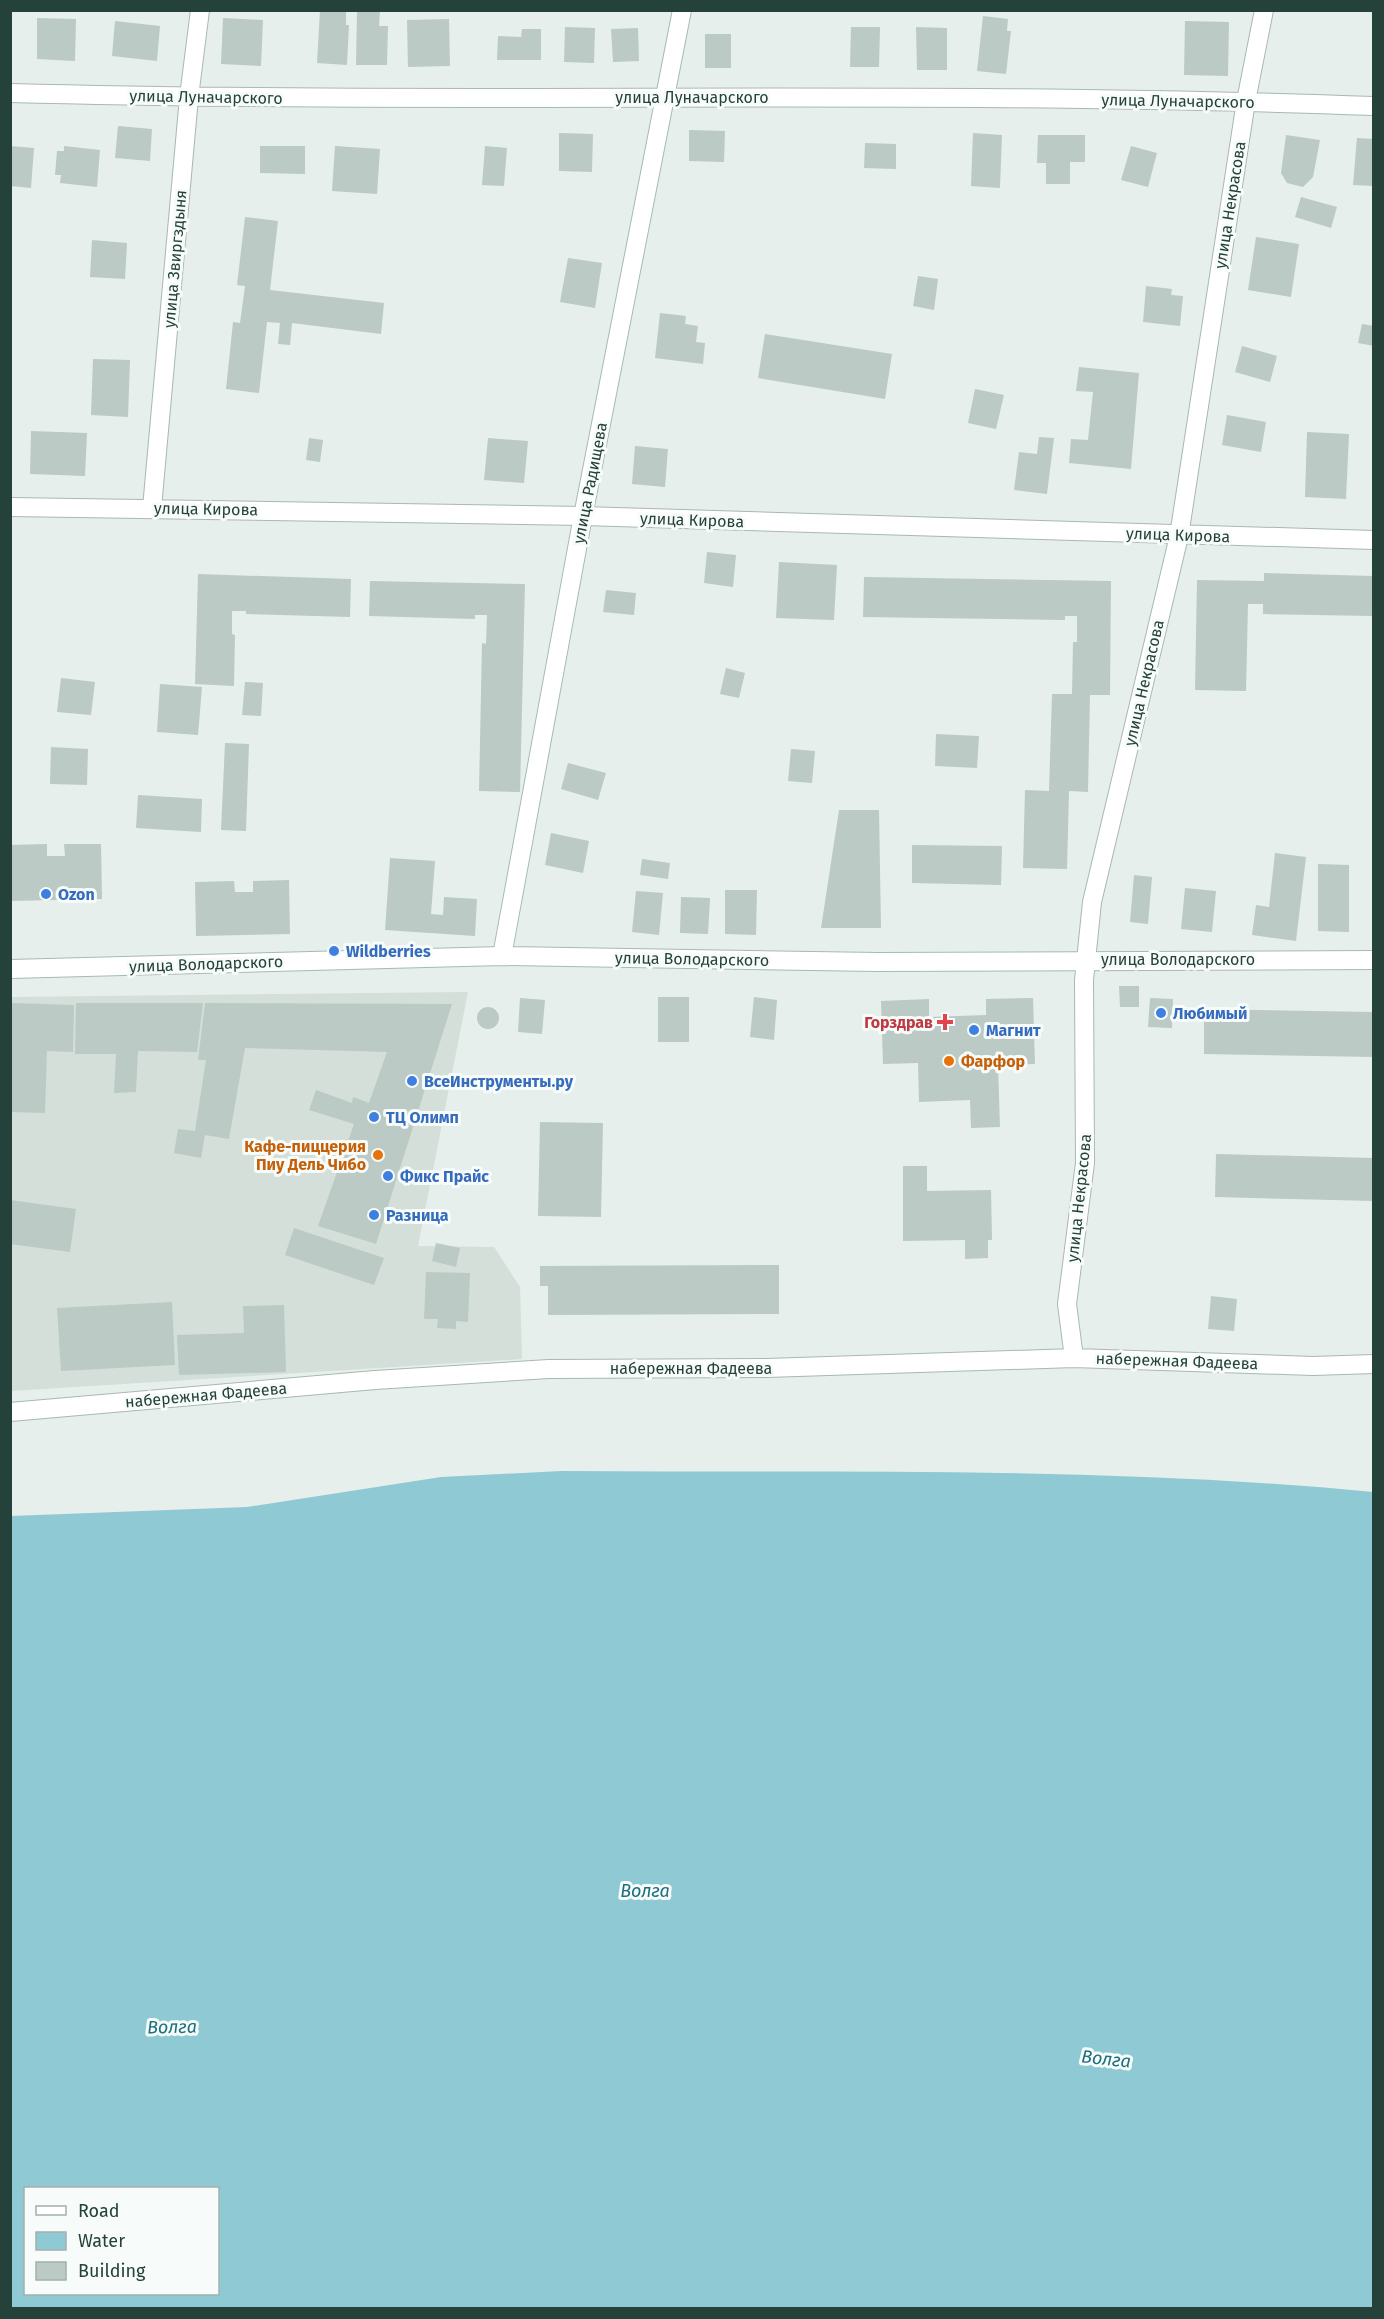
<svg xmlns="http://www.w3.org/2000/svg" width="1384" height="2319" viewBox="0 0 1384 2319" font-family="'Fira Sans',sans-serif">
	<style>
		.built { fill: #d4dfda }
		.water { fill: #8ec9d4; fill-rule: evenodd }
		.building { fill: #bbcac4 }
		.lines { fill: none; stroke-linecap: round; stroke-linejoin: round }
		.street-casing { stroke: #a8b8b2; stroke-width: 20 }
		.secondary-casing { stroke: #a4bbb3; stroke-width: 20 }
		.street { stroke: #fff; stroke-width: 18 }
		.secondary { stroke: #fff; stroke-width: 18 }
		.shop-dot { fill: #3f7fe0; stroke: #f7fbf9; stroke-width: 2 }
		.health-dot { fill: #e0444e; stroke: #f7fbf9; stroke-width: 2 }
		.food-dot { fill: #e8710a; stroke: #f7fbf9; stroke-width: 2 }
		.labels { text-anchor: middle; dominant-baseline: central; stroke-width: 6; stroke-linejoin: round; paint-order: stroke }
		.street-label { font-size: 16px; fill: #24423a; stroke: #f7fbf9 }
		.shop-label { font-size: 16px; font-weight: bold; fill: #366cbe; stroke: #f7fbf9; text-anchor: start }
		.health-label { font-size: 16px; font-weight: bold; fill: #be3a42; stroke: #f7fbf9; text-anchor: end }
		.food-label { font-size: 16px; font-weight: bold; fill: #c56008; stroke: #f7fbf9; text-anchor: start }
		.water-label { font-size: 18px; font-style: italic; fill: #1c6f80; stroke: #f7fbf9 }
	</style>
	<rect width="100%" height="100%" fill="#e6efeb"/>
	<path class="built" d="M468,992L418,1246L494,1247L520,1287L522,1359L11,1391V997Z"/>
	<path class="water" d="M561,1471C832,1473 1104,1466 1373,1492V2308H11V1516L247,1507L441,1477ZM26,2188H218V2294H26Z"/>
	<path class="building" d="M320,10L346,12V25H349L347,65L317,63Z
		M357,10H380L379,26H388L387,65H356Z
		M983,16L1008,19L1007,31H1011L1006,74L977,71Z
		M37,18L76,19L75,61L37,59Z
		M223,18L263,20L261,66L221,64Z
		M449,19L450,66L408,67L407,20Z
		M115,21L160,26L157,61L112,56Z
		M1185,21L1229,22L1228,76L1184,75Z
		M565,27L595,28L594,63L564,62Z
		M851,27H880L879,67H850Z
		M916,27L947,28V70H917Z
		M638,28L639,61L613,62L611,29Z
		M522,29H541V60H497L498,36L521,37Z
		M705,34H731V68H705Z
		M118,126L152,129L150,161L115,158Z
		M689,130L725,131L724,162L689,161Z
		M559,133L593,134L592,172L559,171Z
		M973,133L1002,135L1000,188L971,186Z
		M1038,135H1085V162H1070V184H1046V163H1037Z
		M1286,135L1320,140L1313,177L1303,187L1287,183L1281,173Z
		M1357,138L1374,139V186L1353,185Z
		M865,143L896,144V169L864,168Z
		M10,146L34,148L31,188L10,186Z
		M64,146L100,150L97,187L60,183L61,175H55L57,151H64Z
		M260,146H305V174L260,173Z
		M335,146L380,149L377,194L332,191Z
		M485,146L507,148L504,186L482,185Z
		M1131,146L1157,153L1148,187L1121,180Z
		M1301,197L1337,207L1331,228L1295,217Z
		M245,217L278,221L270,290L384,303L381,334L292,323L290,345L278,344L280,323L267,322L259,393L226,389L233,322L240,323L245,286L237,285Z
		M1256,237L1299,244L1291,297L1248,290Z
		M92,240L127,243L125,279L90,277Z
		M568,258L602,263L595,308L560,302Z
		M918,276L938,279L934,310L913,306Z
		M1146,286L1172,289L1171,295L1183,296L1180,326L1143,322Z
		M660,313L686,316L685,324L698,326L696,342L705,343L703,364L655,358Z
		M1362,324L1374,326V346L1358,343Z
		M765,334L892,354L885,399L758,378Z
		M1242,346L1277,356L1270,382L1235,372Z
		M93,359L130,360L128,417L91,415Z
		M1079,367L1139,373L1131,469L1069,463L1071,439L1088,440L1093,392L1076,391Z
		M975,389L1004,395L996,429L968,423Z
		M1227,415L1266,422L1261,452L1222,445Z
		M31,431L87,433L85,476L30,474Z
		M1307,432L1349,434L1346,499L1305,497Z
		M1039,437L1054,438L1047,494L1014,490L1019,452L1037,454Z
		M309,438L323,440L320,462L306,460Z
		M488,438L528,441L524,483L484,480Z
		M635,446L668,449L665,487L632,484Z
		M707,552L736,555L733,587L704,583Z
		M779,562L837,565L834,620L776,618Z
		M1264,573L1374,576V616L1263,614V604H1248L1246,691L1195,690L1197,580L1264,581Z
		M198,574L351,579L350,617L246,614V611H232V634L235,635L234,686L195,684Z
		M864,577L1111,581L1110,695H1090L1088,792L1069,791L1067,869L1023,868L1025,790L1049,791L1052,694H1072L1073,642H1077V616H1065V620L863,617Z
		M370,581L525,584L520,792L479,791L482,643L486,644L487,615H475V619L369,616Z
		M606,590L636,593L634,615L603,612Z
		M726,668L745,673L739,698L720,694Z
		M61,678L95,682L91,715L57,712Z
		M245,682L263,683L261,716L242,715Z
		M160,684L202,687L198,735L157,732Z
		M936,734L979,736L977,768L935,766Z
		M225,743L249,744L246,831L221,830Z
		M51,747L88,749L87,785L50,784Z
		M791,749L815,751L812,783L788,781Z
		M568,763L606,773L598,800L561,789Z
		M138,795L202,799L201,832L136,828Z
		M839,810H879L881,928H821Z
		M551,833L589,841L583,873L545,865Z
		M47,844V856H65L64,844H101L102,899L10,901V845Z
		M912,845L1002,846L1001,885L912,883Z
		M1275,853L1306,857L1296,941L1252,935L1256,905L1269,907Z
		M390,858L435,861L431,914L443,915L444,897L477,899L475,936L385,930Z
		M642,859L670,863L668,879L640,875Z
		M1318,864L1349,865V932L1318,931Z
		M1134,875L1152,877L1148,924L1130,922Z
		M289,880L290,934L196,936L195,882L234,881L235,892H253V881Z
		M1185,888L1216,891L1212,932L1181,929Z
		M725,890H757L756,935L725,934Z
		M636,891L663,893L659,935L632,932Z
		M681,897L710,898L708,934L680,933Z
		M1119,986H1139V1007H1120Z
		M658,997H689V1042H658Z
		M754,997L777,1000L774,1040L750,1037Z
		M520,998L545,1000L542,1034L518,1032Z
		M1033,998L1035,1064L998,1065L1000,1127L971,1128L970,1100L919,1102L918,1063L883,1064L881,1001L929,999V1017L986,1015V999Z
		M1150,998L1173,999L1172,1028L1148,1027Z
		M11,1003L74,1005L73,1052L47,1051L45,1113L10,1112Z
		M76,1003H203L197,1052L138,1051L136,1092L114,1093L116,1054H75Z
		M205,1003L452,1004L376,1244L318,1226L354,1124L309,1110L316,1090L352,1103L353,1097L369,1103L387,1052L245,1048L229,1139L205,1135L201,1158L174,1153L178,1129L195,1131L206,1060H198Z
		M477 1018a11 11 0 1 1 22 0a11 11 0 1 1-22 0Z
		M1204,1009L1374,1012V1057L1204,1054Z
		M540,1122L603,1123L601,1217L538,1216Z
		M1216,1154L1374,1158V1201L1215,1197Z
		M903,1166H927V1191L991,1190L992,1240H988V1258L965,1259V1240L903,1241Z
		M10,1200L76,1209L70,1252L10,1244Z
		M294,1228L384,1258L374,1285L285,1255Z
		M436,1243L460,1248L456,1267L432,1261Z
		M779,1265V1314L548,1315V1286H540V1266Z
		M426,1272L470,1273L468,1322L456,1321V1329L437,1328L438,1319H424Z
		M1211,1296L1237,1299L1234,1331L1208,1329Z
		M172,1302L175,1365L61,1371L57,1308Z
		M284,1305L286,1372L179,1375L177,1335L244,1333L243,1306Z"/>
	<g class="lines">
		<g class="street-casing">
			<path id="street" d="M10,93C465,105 919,89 1374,106
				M10,507L583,516L1374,540
				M152,508L189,97L200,10
				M1074,1358L1067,1304L1085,1163L1084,980L1092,902L1179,536L1246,101L1264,10
				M10,1412L375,1380L549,1369L767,1368L1074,1358L1313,1366L1374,1364"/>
		</g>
		<g class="secondary-casing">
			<path id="secondary" d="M502,956L583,516L682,10
				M10,969L502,956L878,962L1374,960"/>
		</g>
		<use href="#street" class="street"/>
		<use href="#secondary" class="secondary"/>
	</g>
	<g class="shop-dot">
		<circle cx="46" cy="894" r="6"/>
		<circle cx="334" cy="951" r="6"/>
		<circle cx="1161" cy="1013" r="6"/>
		<circle cx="974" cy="1030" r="6"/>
		<circle cx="412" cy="1081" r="6"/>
		<circle cx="374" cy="1117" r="6"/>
		<circle cx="388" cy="1176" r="6"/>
		<circle cx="374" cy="1215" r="6"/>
	</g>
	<path class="health-dot" d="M942 1013h6v6h6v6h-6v6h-6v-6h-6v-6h6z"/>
	<g class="food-dot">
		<circle cx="949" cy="1061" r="6"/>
		<circle cx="378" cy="1155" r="6"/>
	</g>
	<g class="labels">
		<g class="street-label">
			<text transform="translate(206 97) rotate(1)">улица Луначарского</text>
			<text x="692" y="97">улица Луначарского</text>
			<text transform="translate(1178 101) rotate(1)">улица Луначарского</text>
			<text transform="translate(1230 205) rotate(-81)">улица Некрасова</text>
			<text transform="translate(175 259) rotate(-85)">улица Звиргздыня</text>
			<text transform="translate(590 483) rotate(-79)">улица Радищева</text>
			<text transform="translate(206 509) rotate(1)">улица Кирова</text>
			<text transform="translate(692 520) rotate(2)">улица Кирова</text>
			<text transform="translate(1178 535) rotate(2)">улица Кирова</text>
			<text transform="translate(1144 683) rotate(-77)">улица Некрасова</text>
			<text transform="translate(692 959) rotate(1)">улица Володарского</text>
			<text x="1178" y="959">улица Володарского</text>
			<text transform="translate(206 964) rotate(-2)">улица Володарского</text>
			<text transform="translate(1079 1198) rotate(-84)">улица Некрасова</text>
			<text transform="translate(1177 1361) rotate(2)">набережная Фадеева</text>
			<text x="691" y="1368">набережная Фадеева</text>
			<text transform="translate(206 1395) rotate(-5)">набережная Фадеева</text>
		</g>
		<g class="shop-label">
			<text x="58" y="894">Ozon</text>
			<text x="346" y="951">Wildberries</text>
			<text x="1173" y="1013">Любимый</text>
			<text x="986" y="1030">Магнит</text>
			<text x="424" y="1081">ВсеИнструменты.ру</text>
			<text x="386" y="1117">ТЦ Олимп</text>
			<text x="400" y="1176">Фикс Прайс</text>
			<text x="386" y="1215">Разница</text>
		</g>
		<g class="health-label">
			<text x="933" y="1022">Горздрав</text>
		</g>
		<g class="food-label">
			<text x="961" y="1061">Фарфор</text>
			<text x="366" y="1146" text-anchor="end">Кафе-пиццерия<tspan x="366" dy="18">Пиу Дель Чибо</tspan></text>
		</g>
		<g class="water-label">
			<text x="645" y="1891">Волга</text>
			<text transform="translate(172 2027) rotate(-1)">Волга</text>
			<text transform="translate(1106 2059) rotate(6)">Волга</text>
		</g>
	</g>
	<rect width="1384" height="2319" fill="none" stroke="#24423a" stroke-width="24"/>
	<rect x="24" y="2187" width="195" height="108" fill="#f7fbf9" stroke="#a3b1ad" stroke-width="1.5"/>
	<rect x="36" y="2206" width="30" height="9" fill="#ffffff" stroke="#a3b1ad" stroke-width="1.5"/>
	<text x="78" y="2217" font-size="18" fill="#24423a">Road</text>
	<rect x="36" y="2232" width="30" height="18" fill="#8ec9d4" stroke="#a3b1ad" stroke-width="1.5"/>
	<text x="78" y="2247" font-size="18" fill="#24423a">Water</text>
	<rect x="36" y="2262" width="30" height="18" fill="#bbcac4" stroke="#a3b1ad" stroke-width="1.5"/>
	<text x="78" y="2277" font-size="18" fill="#24423a">Building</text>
</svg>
